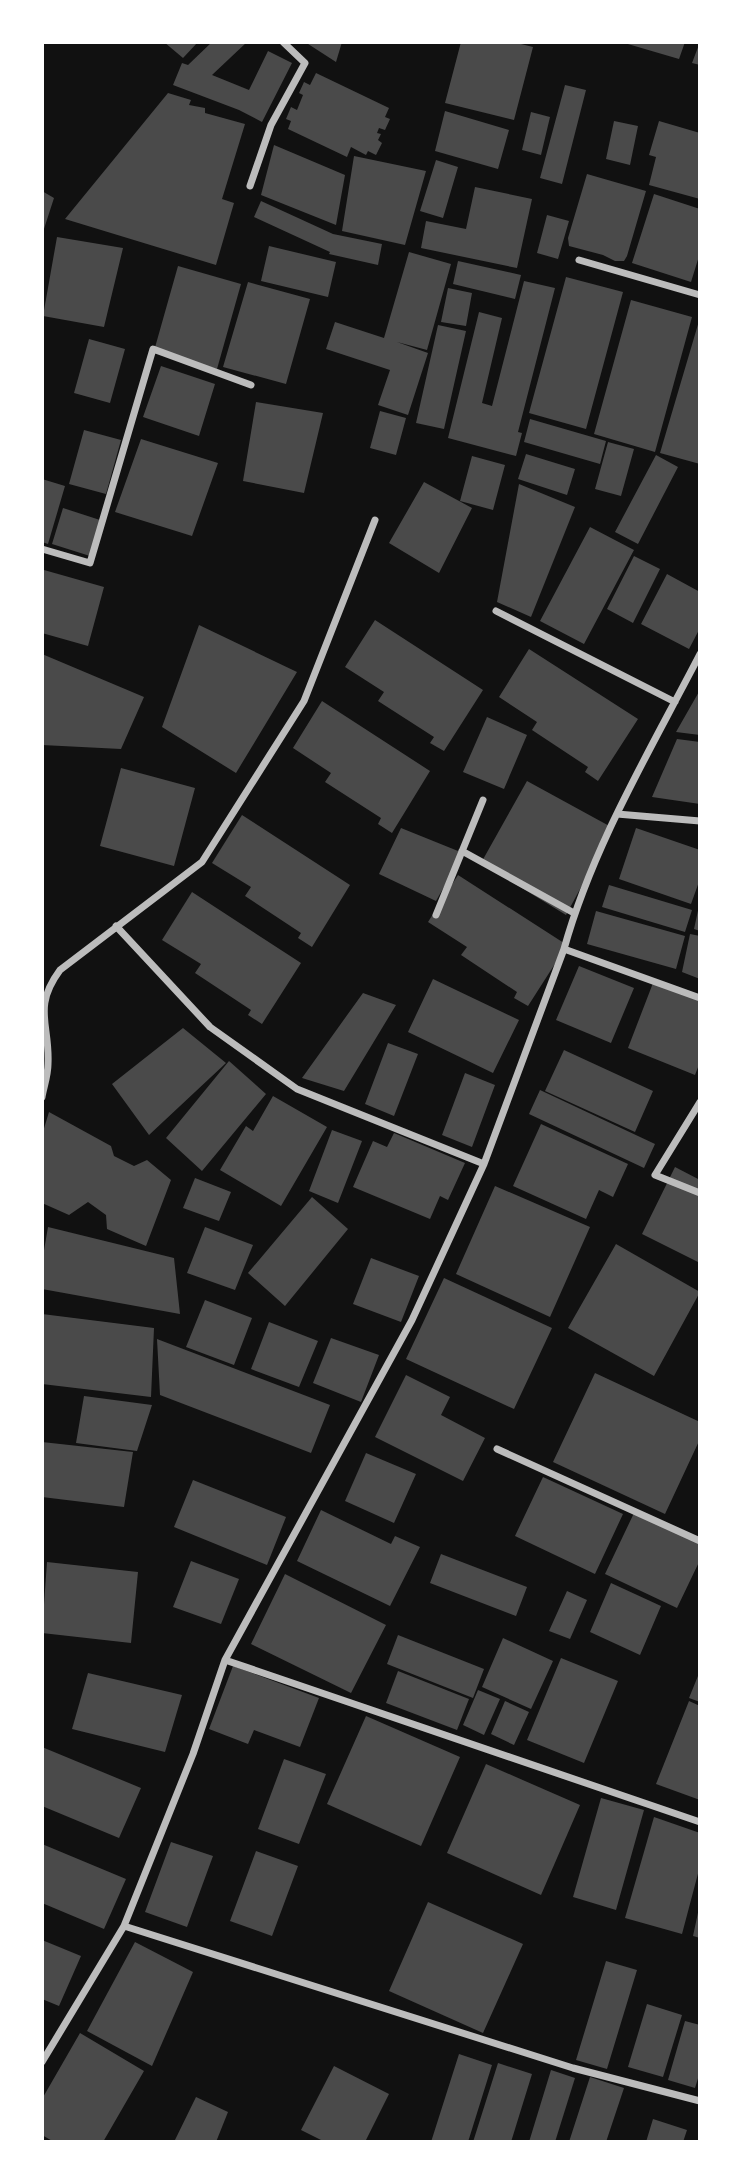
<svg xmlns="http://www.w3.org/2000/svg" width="742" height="2184" viewBox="0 0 742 2184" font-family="Helvetica,sans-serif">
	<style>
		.building { fill: #4a4a4a }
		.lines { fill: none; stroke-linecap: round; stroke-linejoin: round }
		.minor { stroke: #bcbcbc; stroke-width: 7 }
	</style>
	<rect width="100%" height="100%" fill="#111"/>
	<path class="building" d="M164,42H198L183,58Z
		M212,42H247L212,75L249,90L268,51L292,63L262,122L239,110L173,85L182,63L188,65Z
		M305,42H342L336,62Z
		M461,42H513L533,47L514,120L445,103Z
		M621,42H685L679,59Z
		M700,42V65L692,63Z
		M316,73L389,108L385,117L390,119L385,130L379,128L377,133L381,134L378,140L382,143L376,155L368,151L366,155L351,147L347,157L288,129L291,121L286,119L291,107L297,110L303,95L299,93L304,82L310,85Z
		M565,85L586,90L562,184L540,178Z
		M168,93L191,100L189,105L205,108V113L245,124L222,199L234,203L216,265L65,219Z
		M445,111L509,130L498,169L435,151Z
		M531,112L550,117L541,155L522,150Z
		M614,121L638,126L630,165L606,159Z
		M659,121L700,133V199L649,185L656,157L649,155Z
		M274,145L345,175L336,225L261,195Z
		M354,156L426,171L405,245L342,231Z
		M436,160L458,167L443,218L420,211Z
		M587,174L646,191L627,256L624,261H615L603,255L569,246L568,238Z
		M475,187L532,199L517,268L421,248L426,221L466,229Z
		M42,191L54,198L43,232H42Z
		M654,194L700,209V253L691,282L632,263Z
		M261,201L333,234L382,244L378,265L329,254L330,252L254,217Z
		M547,215L569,221L558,259L537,253Z
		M57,237L123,248L104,327L43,316Z
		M269,246L336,262L328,297L261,281Z
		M409,252L451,264L427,350L397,342L428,353L408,415L378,405L390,370L326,349L335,322L384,338Z
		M458,261L521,275L515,299L453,284Z
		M178,266L241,284L217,369L154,351Z
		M566,277L623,292L586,429L529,413Z
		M524,281L555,288L518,432L522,433L516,456L448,438L479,312L502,318L482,403L492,406Z
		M248,282L310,299L286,384L223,367Z
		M448,288L472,293L466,326L441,322Z
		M631,300L692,317L655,452L594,434Z
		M699,321H700V464L660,453Z
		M438,325L466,331L444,429L416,423Z
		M89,339L125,349L110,403L74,393Z
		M161,366L215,384L199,436L143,417Z
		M256,402L323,413L304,493L243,481Z
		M380,411L406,418L396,455L370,448Z
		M530,419L606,441L600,464L524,442Z
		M84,430L121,440L106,494L69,484Z
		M141,439L218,463L192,536L115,512Z
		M608,442L634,449L621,496L595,489Z
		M526,454L575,469L567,495L518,479Z
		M656,455L678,467L638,544L615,532Z
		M472,456L505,465L493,510L460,501Z
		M42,479L65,486L48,544L42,542Z
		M424,482L472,508L439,573L389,543Z
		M519,484L575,507L531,617L497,602Z
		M63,508L100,520L90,556L52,544Z
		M590,527L634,550L584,644L540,621Z
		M634,556L660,569L633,623L607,609Z
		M44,570L104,587L88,646L42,633V579Z
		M667,574L700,592V628L689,649L641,624Z
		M375,620L483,690L444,751L430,743L434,737L378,701L384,692L345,667Z
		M199,625L297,672L236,773L162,727Z
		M529,649L638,719L598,781L585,772L588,767L532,730L537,722L499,697Z
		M42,654L144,697L121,749L42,745Z
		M700,690V735L676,732Z
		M322,701L430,771L392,833L378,824L381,818L325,782L331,773L293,748Z
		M487,717L527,735L504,789L463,772Z
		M677,739L700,742V804L652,797Z
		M121,768L195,788L174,866L100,846Z
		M527,781L613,828L566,915L481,863Z
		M242,815L350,885L312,947L298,938L301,933L245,896L251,887L212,863Z
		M401,828L463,853L436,901L379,874Z
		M636,828L700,850V879L691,904L619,879Z
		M458,875L567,945L528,1006L514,998L517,992L461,955L467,947L428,922Z
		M609,885L692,910L685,932L602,907Z
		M192,892L301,963L262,1024L248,1015L251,1010L195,973L201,964L162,940Z
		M699,906H700V931L694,929Z
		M596,911L685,936L676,969L587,944Z
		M690,934L700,936V979L682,972Z
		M579,966L634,988L611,1043L556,1020Z
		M433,979L519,1020L493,1073L408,1032Z
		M653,983L700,1001V1062L695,1075L628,1048Z
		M363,993L396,1005L344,1091L302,1078Z
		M183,1028L226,1063L149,1135L112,1084Z
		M388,1043L418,1054L394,1116L365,1104Z
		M564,1050L653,1091L635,1132L545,1091Z
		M229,1061L266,1094L202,1171L166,1138Z
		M465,1073L495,1085L472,1147L442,1135Z
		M540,1090L655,1144L644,1168L529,1114Z
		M273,1096L327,1127L281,1206L220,1170L246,1126L253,1131Z
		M49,1112L111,1146L114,1156L134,1166L147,1160L171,1180L146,1246L107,1229L106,1215L88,1202L69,1215L42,1203V1135Z
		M541,1124L628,1164L613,1197L599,1190L586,1219L513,1186Z
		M332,1130L362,1141L338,1203L309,1191Z
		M394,1133L465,1163L448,1200L440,1196L430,1219L353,1187L373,1141L387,1147Z
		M675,1167L700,1180V1263L642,1234Z
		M195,1178L231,1192L219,1221L183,1208Z
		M495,1186L590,1227L550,1317L456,1274Z
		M312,1197L348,1229L285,1306L248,1273Z
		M48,1227L174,1258L180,1314L42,1289V1262Z
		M205,1227L253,1245L235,1290L187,1273Z
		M616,1244L700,1292L654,1376L568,1328Z
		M371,1258L419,1276L401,1322L353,1304Z
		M444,1278L552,1328L514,1409L406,1359Z
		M205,1300L252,1318L234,1365L186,1347Z
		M42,1314L154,1328L151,1397L42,1384Z
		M269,1322L318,1341L299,1387L251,1369Z
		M331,1338L379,1355L361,1402L313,1383Z
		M157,1339L330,1405L311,1453L160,1395Z
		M595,1373L700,1422V1439L665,1514L553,1462Z
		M406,1375L450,1397L441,1415L485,1438L463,1481L375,1437Z
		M84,1396L152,1405L137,1451L76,1443Z
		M42,1442L133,1452L124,1507L42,1497Z
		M366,1453L416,1474L394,1523L345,1501Z
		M543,1477L623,1514L595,1574L515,1536Z
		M193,1480L286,1517L267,1565L174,1527Z
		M321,1510L391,1544L395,1536L420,1547L390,1606L297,1561Z
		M634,1513L700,1544V1560L677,1608L605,1574Z
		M441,1554L527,1587L516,1616L430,1583Z
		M191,1561L239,1579L221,1624L173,1607Z
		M47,1562L138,1572L131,1643L42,1633Z
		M285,1574L386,1625L351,1693L251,1644Z
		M611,1583L661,1606L640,1655L590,1632Z
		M567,1591L587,1600L570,1639L549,1631Z
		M398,1635L484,1669L473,1698L387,1664Z
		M503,1638L553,1661L531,1709L482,1687Z
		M561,1658L618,1681L584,1763L527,1740Z
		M233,1666L319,1698L300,1747L254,1730L248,1744L209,1729Z
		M398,1671L469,1699L457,1730L386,1703Z
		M700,1671V1702L689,1698Z
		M88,1673L182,1695L165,1752L72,1729Z
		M478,1690L500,1699L484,1735L463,1725Z
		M505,1701L529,1712L514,1745L491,1734Z
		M689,1701L700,1706V1800L656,1784Z
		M366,1716L460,1757L421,1846L327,1804Z
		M42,1747L141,1788L119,1838L42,1806Z
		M284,1759L326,1774L299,1844L258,1829Z
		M486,1764L580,1805L541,1895L447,1853Z
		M601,1798L644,1810L616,1910L573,1897Z
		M654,1817L700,1833V1866L682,1934L625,1918Z
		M171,1842L213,1856L187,1927L145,1912Z
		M42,1844L126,1879L104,1929L42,1903Z
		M256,1851L298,1866L272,1936L230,1921Z
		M428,1902L523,1944L483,2033L389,1991Z
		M699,1908H700V1938L693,1936Z
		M42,1940L81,1956L59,2006L42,1999Z
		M135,1942L193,1972L152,2066L87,2031Z
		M606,1961L637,1970L607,2069L576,2060Z
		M647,2004L682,2015L663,2077L628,2067Z
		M685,2021L700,2025V2072L695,2088L668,2080Z
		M80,2033L144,2071L103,2142H54L42,2135V2099Z
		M459,2054L492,2065L468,2142H431Z
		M498,2063L532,2074L511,2142H473Z
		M334,2066L389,2094L365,2142H325L301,2130Z
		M551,2070L575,2078L555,2142H529Z
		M590,2077L624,2088L606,2142H569Z
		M196,2097L228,2112L216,2142H174Z
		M653,2119L687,2130L683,2142H646Z"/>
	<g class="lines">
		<path class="minor" d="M250,186L271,125L305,63L283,42
			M579,260L700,295
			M42,549L90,563L153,349L251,385
			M496,611L675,702
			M617,814L700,821
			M462,851L574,913
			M436,915L483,800
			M116,926L210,1027L297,1089L484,1164
			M564,949L700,998
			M42,1097C44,1086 48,1075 48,1064C50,1024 32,1008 60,970L202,862L304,701L375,520
			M700,1102L655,1175L700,1193
			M497,1449L700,1541
			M225,1660L700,1822
			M124,1926L573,2068L700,2101
			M42,2062L124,1926L193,1754L225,1660L412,1320L484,1164L564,949C593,845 651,749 700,654"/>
	</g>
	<rect width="742" height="2184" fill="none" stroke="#ffffff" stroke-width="88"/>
</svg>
